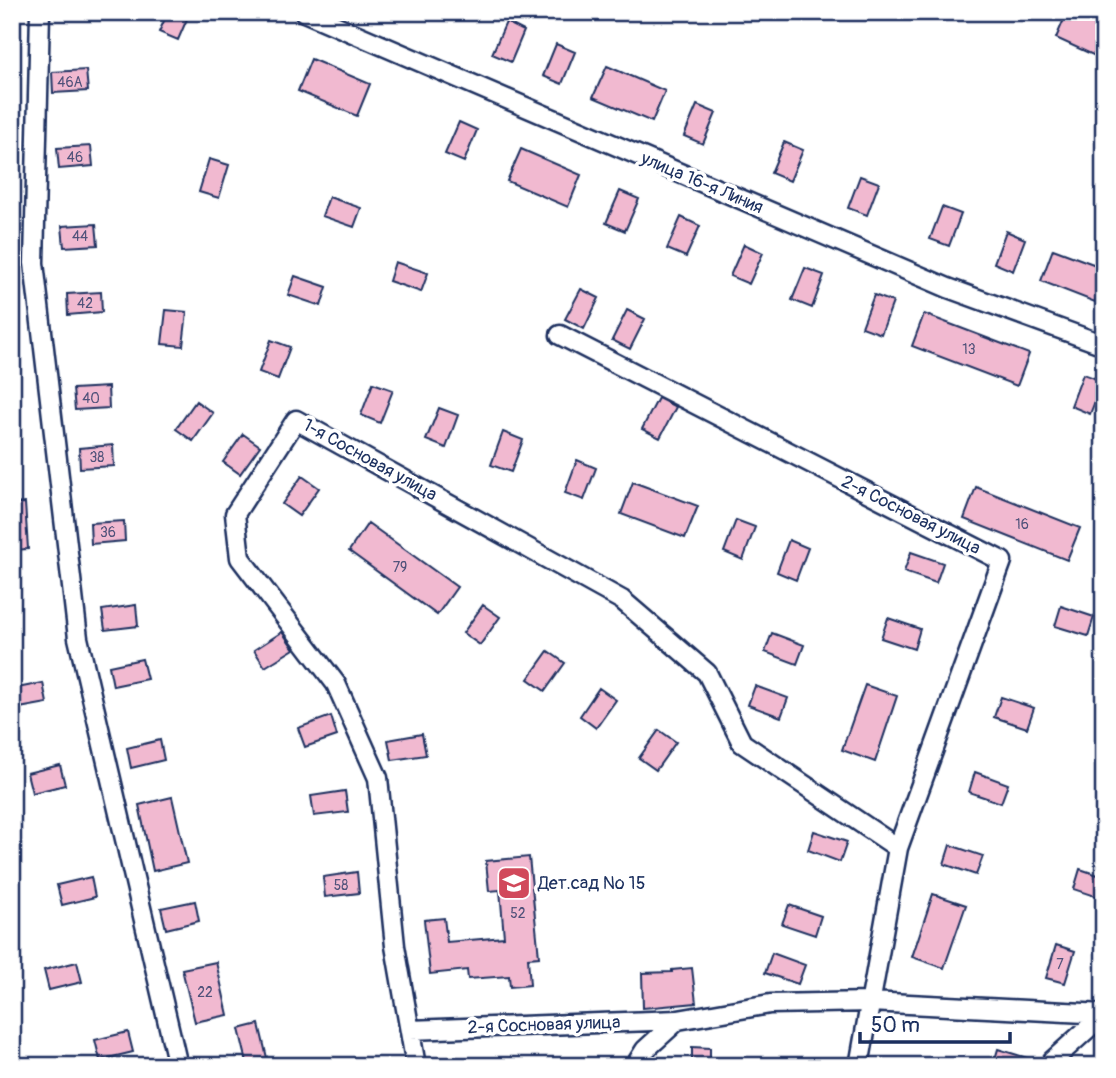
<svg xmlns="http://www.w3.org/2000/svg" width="1116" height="1078" viewBox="0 0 1116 1078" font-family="Pangolin,sans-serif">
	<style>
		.building { fill: #f1b9d0; stroke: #1b2f5e; stroke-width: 2 }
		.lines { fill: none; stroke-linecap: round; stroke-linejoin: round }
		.street-casing { stroke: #1b2f5e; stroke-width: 23 }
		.street { stroke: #fff; stroke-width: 18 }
		.labels { text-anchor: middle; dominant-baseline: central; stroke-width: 7; stroke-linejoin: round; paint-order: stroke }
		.number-label { font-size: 14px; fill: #50527a }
		.street-label { font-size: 18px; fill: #1b2f5e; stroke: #fff }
		.poi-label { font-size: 18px; fill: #1b2f5e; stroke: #fff; text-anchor: start }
	</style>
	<rect width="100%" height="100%" fill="#fff"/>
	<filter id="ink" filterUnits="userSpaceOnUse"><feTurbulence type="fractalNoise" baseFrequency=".0143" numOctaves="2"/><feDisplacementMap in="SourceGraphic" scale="14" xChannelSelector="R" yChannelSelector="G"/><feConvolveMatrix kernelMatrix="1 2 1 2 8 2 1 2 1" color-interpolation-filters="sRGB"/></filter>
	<g filter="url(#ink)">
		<path class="building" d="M168,12H190L178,40L159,32Z
			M1067,12H1081L1104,22V60L1056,38Z
			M506,22L524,31L511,62L492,54Z
			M556,44L575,52L562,84L543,76Z
			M311,59L370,84L357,116L298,91Z
			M607,66L665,91L652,122L593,97Z
			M86,70L88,91L53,93L52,72Z
			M697,105L716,113L703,144L684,136Z
			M459,122L477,130L464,162L445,154Z
			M784,142L803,150L790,181L771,173Z
			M91,146L93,166L59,169L57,148Z
			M521,149L581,175L568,207L507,181Z
			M209,159L229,165L219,198L199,192Z
			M860,176L879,183L867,215L848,208Z
			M620,191L639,199L625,231L606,223Z
			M329,197L361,208L354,227L322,216Z
			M942,207L961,214L949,246L930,239Z
			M681,217L700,226L686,257L667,249Z
			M96,224L98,245L64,247L62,226Z
			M1006,231L1025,239L1013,271L994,263Z
			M744,244L763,253L749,284L730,276Z
			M1053,249L1104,268V278L1095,302L1041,281Z
			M395,262L428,273L421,292L389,281Z
			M805,268L824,275L812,308L792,300Z
			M295,276L327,287L321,306L288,295Z
			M581,289L599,298L584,329L565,319Z
			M101,292L102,312L68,315L67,294Z
			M874,295L893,302L881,334L862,327Z
			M166,310L187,312L183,346L162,344Z
			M627,310L645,319L630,349L612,340Z
			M924,314L1029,354L1017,386L912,346Z
			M271,340L290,347L278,379L259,372Z
			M1083,374L1103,381L1090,414L1071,406Z
			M373,383L393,390L380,423L361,415Z
			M108,387L109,408L75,410L73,389Z
			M658,398L676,407L660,438L642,429Z
			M196,401L213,413L193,441L176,429Z
			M439,408L458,415L446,448L426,440Z
			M503,432L523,440L511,472L491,465Z
			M243,434L260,446L240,474L223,462Z
			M113,445L114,466L80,468L79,448Z
			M577,460L596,468L584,500L565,493Z
			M302,476L319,488L299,516L282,504Z
			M633,482L698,506L685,538L621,514Z
			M976,487L1080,528L1067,560L964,519Z
			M25,503L28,549L12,550V504Z
			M736,520L755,527L743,560L724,552Z
			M124,521L125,541L91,544L90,523Z
			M368,523L457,587L437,615L349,551Z
			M789,540L808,548L796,580L777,572Z
			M911,552L943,563L936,583L904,572Z
			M136,605L138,626L105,630L102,610Z
			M483,605L500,617L480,645L463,633Z
			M1061,606L1094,617L1088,636L1055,626Z
			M888,618L920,629L914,649L881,638Z
			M282,632L294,649L265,667L254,650Z
			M772,633L804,645L797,664L765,652Z
			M548,651L565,663L545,691L528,679Z
			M142,659L147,679L113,686L109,666Z
			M43,683L47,703L14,709L12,689Z
			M865,685L897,696L875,762L842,750Z
			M755,686L788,698L781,717L748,705Z
			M599,688L616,700L596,728L580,716Z
			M1001,697L1034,708L1027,728L994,717Z
			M331,716L337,736L305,747L298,728Z
			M659,730L676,742L656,770L639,758Z
			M422,734L426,755L392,760L388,740Z
			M160,740L164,760L131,768L127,748Z
			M60,765L65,785L32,793L27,773Z
			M975,772L1008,784L1001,803L969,792Z
			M345,791L348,812L314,816L311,796Z
			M172,797L187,863L153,871L139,805Z
			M814,831L847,842L840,862L808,850Z
			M950,845L983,856L976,875L944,864Z
			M529,857L539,957L528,958L530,985L510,987L509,976L468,979L467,970L430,974L424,920L444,918L447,942L504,937L500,890L489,891L486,861Z
			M1080,869L1104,877V899L1074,889Z
			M357,872L359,893L325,897L323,877Z
			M91,877L95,897L62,905L57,885Z
			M933,894L966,905L944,968L912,957Z
			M195,901L199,921L166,929L161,908Z
			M789,905L821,916L815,935L782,924Z
			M1056,945L1075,951L1065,983L1046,978Z
			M772,953L805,965L798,984L765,973Z
			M77,962L82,982L49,990L44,970Z
			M216,962L228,1015L195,1022L182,969Z
			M692,968L696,1003L643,1008L642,973L672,972V970Z
			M259,1024L267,1058L247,1062L239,1029Z
			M128,1032L133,1052L100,1060L95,1040Z
			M692,1047L710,1048V1066H692Z
			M998,1049L1040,1062V1066H993Z"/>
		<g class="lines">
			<g class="street-casing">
				<path id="street" d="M40,12L34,263L78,638L178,1066
					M304,12L948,288L1104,345
					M560,335L1002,561L898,848L859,1066
					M410,1030L678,1020
					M416,1066L395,946L378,778L336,684L240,558L235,514L296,420L622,600L707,673L742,743L898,848
					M635,1066L645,1050L678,1020L770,1004L870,1002L1104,1014
					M1051,1066L1052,1061L1104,1014"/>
			</g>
			<use href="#street" class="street"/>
		</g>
	</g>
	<defs>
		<g id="school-square" transform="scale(1.75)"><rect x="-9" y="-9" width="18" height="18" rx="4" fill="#d1495b" stroke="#fff"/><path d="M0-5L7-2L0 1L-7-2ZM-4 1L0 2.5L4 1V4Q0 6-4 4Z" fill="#fff"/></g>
	</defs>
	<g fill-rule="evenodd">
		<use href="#school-square" x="514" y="883"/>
	</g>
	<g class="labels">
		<g class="number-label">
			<text x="70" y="82">46А</text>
			<text x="75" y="157">46</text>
			<text x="80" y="236">44</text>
			<text x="85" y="303">42</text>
			<text x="969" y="349">13</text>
			<text x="91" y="398">40</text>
			<text x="97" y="457">38</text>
			<text x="1022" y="524">16</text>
			<text x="108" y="532">36</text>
			<text x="400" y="567">79</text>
			<text x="341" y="885">58</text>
			<text x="518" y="913">52</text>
			<text x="1060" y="964">7</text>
			<text x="205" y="992">22</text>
		</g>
		<g class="street-label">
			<text transform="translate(702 183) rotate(23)">улица 16-я Линия</text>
			<text transform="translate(370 460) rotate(29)">1-я Сосновая улица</text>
			<text transform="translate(911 515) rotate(27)">2-я Сосновая улица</text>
			<text transform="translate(544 1025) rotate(-2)">2-я Сосновая улица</text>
		</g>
		<g class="poi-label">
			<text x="538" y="883">Дет.сад № 15</text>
		</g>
	</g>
	<rect width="1116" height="1078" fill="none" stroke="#fff" stroke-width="42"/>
	<rect x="21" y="21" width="1074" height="1036" fill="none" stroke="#1b2f5e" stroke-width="2.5" filter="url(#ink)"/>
	<path d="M860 1032v10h150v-10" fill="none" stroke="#1b2f5e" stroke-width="3.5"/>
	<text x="871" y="1032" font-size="21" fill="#1b2f5e" stroke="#ffffff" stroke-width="5" paint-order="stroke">50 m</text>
</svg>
